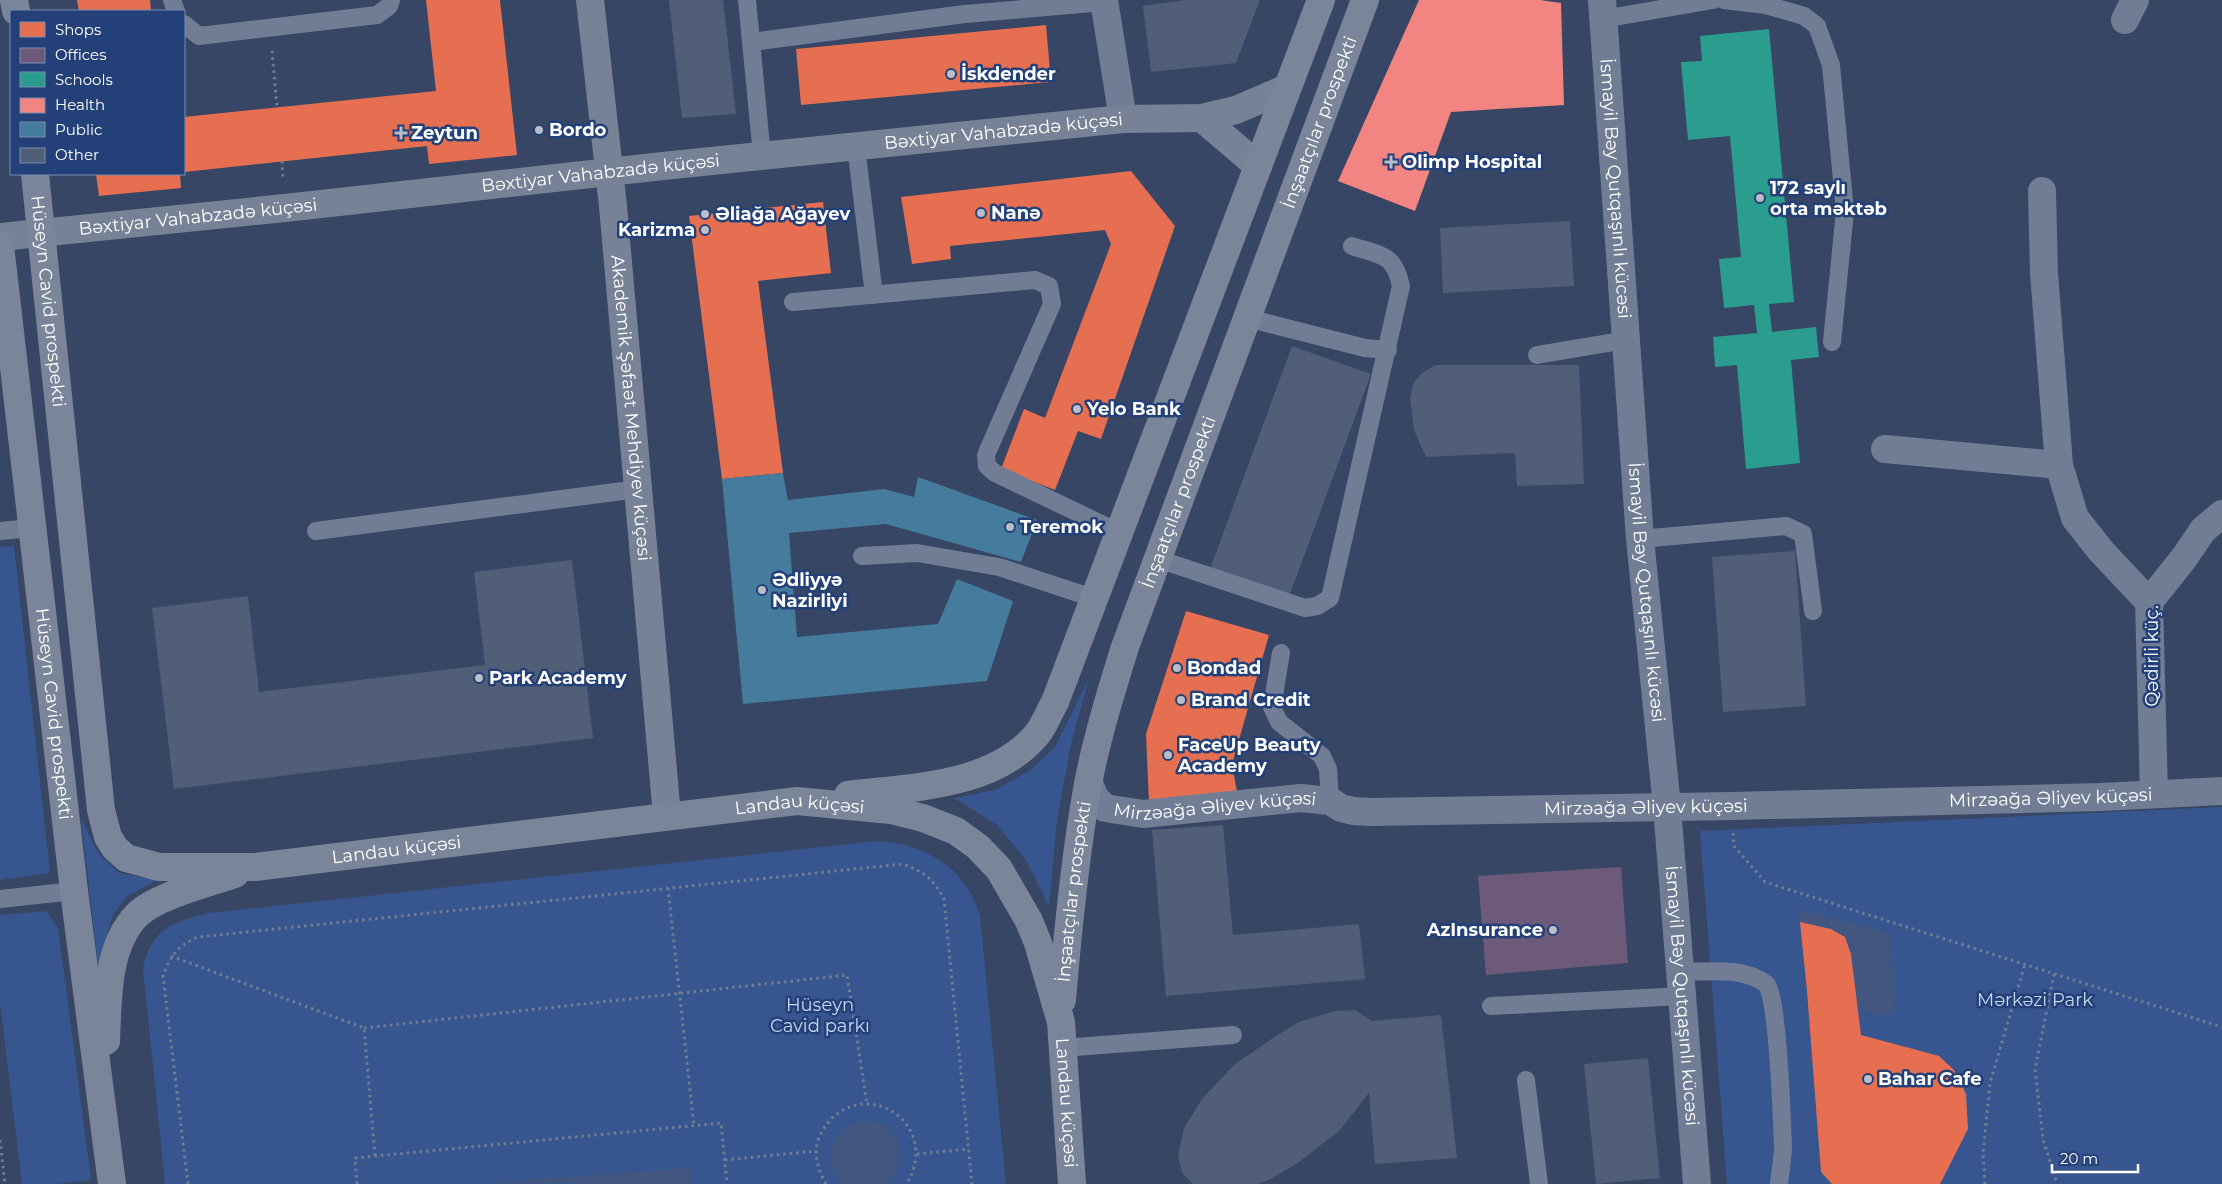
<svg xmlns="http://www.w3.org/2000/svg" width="2222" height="1184" viewBox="0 0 2222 1184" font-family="Montserrat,sans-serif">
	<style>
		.green { fill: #37568f }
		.water { fill: #42567f }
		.shops { fill: #e76f51 }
		.offices { fill: #6d597a }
		.schools { fill: #2a9d8f }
		.health { fill: #f28482 }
		.public { fill: #457b9d }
		.building { fill: #515e77 }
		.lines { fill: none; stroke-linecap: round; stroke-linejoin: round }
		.path { stroke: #717d94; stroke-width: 3; stroke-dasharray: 2.5 4; stroke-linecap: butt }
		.lane { stroke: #717d94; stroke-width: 18 }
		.street { stroke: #717d94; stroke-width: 28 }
		.secondary { stroke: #778297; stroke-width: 28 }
		.primary { stroke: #7a859a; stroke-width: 28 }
		.poi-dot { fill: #b9bec9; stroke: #234078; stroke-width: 2 }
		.labels { text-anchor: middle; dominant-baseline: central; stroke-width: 5; stroke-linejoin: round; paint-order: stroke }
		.poi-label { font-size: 18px; font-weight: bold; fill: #fff; stroke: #234078; text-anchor: start }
		.street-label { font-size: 18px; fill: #fff; stroke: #234078 }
		.park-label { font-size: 18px; fill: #c7d7f3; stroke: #234078 }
	</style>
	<rect width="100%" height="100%" fill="#374664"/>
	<path class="green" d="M14,546L50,873L0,880V547Z
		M1089,678L1071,744L1057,820L1049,906L1026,860L997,825L954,798L995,790L1029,771L1055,747Z
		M2222,807V1184H1727L1700,831Z
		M81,818L98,853L119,873L157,880L127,896L113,915L98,964Z
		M877,841C915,843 952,859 971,894C975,901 977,909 980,916L1006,1184H165L143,968C152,929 172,922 209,913Z
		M46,911L58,928L91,1180L55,1184H22L0,1003V915Z"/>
	<path class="water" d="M1799,909L1891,934L1895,1010L1893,1014L1880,1015L1857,1009C1855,993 1855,947 1844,936C1833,926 1814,924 1800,922Z
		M866,1121C871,1122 880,1123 885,1126C907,1141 904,1167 887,1184H844C827,1167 825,1142 847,1127C852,1123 860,1122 866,1121Z
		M691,1168L692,1184L488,1183Z"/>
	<path class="shops" d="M77,0H150L151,11H79Z
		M426,0H500L517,155L429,164L427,146L184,172V117L436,91Z
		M1046,25L1051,82L801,105L796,49Z
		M1131,171L1175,226L1101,439L1078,431L1055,490L1001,469L1024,409L1045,418L1111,244L1105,230L950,246L951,259L912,264L901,197Z
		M96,174H180L181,188L99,196Z
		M823,202L831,273L758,281L783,473L722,479L689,216Z
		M1186,611L1269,635L1232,764L1237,792L1149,803L1146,734Z
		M1800,922L1831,929L1845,937L1851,954L1861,1035L1939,1056L1954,1070L1966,1094L1968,1129L1940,1184H1832L1821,1172L1807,991Z"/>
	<path class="offices" d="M1621,867L1628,963L1486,975L1478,876Z"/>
	<path class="schools" d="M1769,29L1794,302L1769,304L1772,332L1816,327L1819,357L1791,360L1800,463L1746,469L1737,365L1715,367L1713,337L1757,333L1754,305L1724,308L1719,259L1741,257L1730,136L1688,140L1681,62L1702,61L1700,36Z"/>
	<path class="health" d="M1419,0H1540L1561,3L1564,105L1451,112L1415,211L1338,181Z"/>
	<path class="public" d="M783,473L788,500L884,489L914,497L918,477L1037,520L1021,562L886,524L789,533L797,637L938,624L957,579L1013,601L987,681L743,704L722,479Z"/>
	<path class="building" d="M669,0H723L736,114L682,118Z
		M1185,0H1260L1236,63L1151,72L1143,6Z
		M1570,221L1574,286L1443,293L1440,228Z
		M1292,346L1371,374L1290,594L1210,569Z
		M1435,365H1579L1584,484L1517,486L1515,453L1426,457L1414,430L1410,397L1414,382L1422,373Z
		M1795,551L1806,706L1723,712L1712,557Z
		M572,560L593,738L174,789L152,608L248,596L259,692L485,665L474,572Z
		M1223,825L1233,935L1359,924L1365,979L1166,996L1152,830Z
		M1355,1010L1372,1021L1441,1015L1457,1158L1375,1164L1369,1093L1339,1131L1299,1162L1269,1180L1258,1184H1193L1182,1173L1178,1155L1184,1128L1202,1099L1234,1065L1270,1040L1299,1022L1335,1011Z
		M1648,1058L1660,1178L1596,1184L1584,1064Z"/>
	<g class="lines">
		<path class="path" d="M272,51L277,107
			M282,161L283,180
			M1733,833L1734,846L1765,882L2222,1027
			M668,888L694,1126
			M171,956L364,1028L375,1156
			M2054,974L2035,1069L2043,1139L2057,1184
			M364,1028L847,975L867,1104
			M0,1140L5,1184
			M917,1154L969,1149
			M725,1160L816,1151
			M188,1184L163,976C171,955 176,947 198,937L903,864C925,873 933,878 944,899L972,1184
			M357,1184L355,1158L721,1123L727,1184
			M826,1184C817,1168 812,1150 821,1133C855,1071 944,1118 907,1184
			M1985,1184L1983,1153L1990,1083L2025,964"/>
		<path class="lane" d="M172,0L176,11
			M747,0L762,156
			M1724,0L1766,5L1804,16L1817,26L1831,65L1845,211L1832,342
			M1603,19L1713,0
			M184,24L199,36L377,15L389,6L391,0
			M752,42L965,14L1104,2
			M856,146L874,295
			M793,302L1035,280L1049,286L1052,304L986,455L987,466L995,473L1118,532
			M1247,318L1365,348L1388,350
			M1537,355L1626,340
			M0,531L31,528
			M316,531L638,489
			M1640,539L1786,526L1803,534L1813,611
			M862,556L917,553L999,567L1093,598
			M1158,559L1305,608L1317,606L1330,598L1401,286C1394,253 1381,256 1352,246
			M1281,653L1272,707L1279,722L1322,756L1328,769L1330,801
			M0,899L74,891
			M1681,972C1709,972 1742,966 1766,984C1778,994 1782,1124 1783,1146C1783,1159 1780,1172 1779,1184
			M1491,1006L1683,996
			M1062,1048L1233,1035
			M1526,1080L1539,1184"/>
		<g class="street">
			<path d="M1104,0L1123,119"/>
			<path id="s1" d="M1602,0L1640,539L1667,807L1697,1184"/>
			<path d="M2125,20L2135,0"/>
			<path d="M2042,191L2044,273L2059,465L2075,518L2101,551L2149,602"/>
			<path d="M1885,449L2059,465"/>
			<path id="s2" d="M1089,783L1095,798L1105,808L1143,814L1301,798L1330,801L1341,808L1353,811L1370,812L1732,806L2101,797L2222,791"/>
			<path d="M2154,794L2149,602L2184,558L2203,530L2222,514"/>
		</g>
		<g class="secondary">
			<path id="s3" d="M590,0L613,206L667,816"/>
			<path d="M1202,118L1258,166"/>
			<path id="s4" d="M0,237L285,208L663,166L1123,119L1202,118L1236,110L1287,88"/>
		</g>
		<g class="primary">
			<path d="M14,0L16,11"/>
			<path id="s5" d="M35,174L101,810L108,837L115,848L126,858L159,867H255L797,801L891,810L923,818L956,831L978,847L999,869L1029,921L1038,943L1061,1022L1072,1184"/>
			<path id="s6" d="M0,245L74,891L112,1184"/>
			<path d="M848,795C911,787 995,787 1038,733C1045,724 1049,712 1055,702L1321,0"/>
			<path id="s7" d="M1062,1000C1068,928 1075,855 1088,784C1097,737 1111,692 1125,647L1365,0"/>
			<path d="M106,1041C108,1000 106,948 136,916C155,896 209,883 235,874"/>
		</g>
	</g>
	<g class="poi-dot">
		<circle cx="951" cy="74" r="5"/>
		<circle cx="539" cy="130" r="5"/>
		<path d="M398.5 125.5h5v5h5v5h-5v5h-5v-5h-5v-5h5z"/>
		<path d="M1388.5 154.5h5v5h5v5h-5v5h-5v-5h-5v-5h5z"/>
		<circle cx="1760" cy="198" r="5"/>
		<circle cx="981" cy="213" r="5"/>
		<circle cx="705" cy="214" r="5"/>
		<circle cx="705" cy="230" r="5"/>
		<circle cx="1077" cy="409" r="5"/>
		<circle cx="1010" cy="527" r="5"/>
		<circle cx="762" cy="590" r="5"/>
		<circle cx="1177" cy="668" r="5"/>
		<circle cx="479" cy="678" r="5"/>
		<circle cx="1181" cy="700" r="5"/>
		<circle cx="1168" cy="755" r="5"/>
		<circle cx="1553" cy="930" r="5"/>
		<circle cx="1868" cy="1079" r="5"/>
	</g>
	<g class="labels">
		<g class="poi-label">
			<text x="961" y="74">İskdender</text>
			<text x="549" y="130">Bordo</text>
			<text x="411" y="133">Zeytun</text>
			<text x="1402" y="162">Olimp Hospital</text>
			<text x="1770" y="188">172 saylı<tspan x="1770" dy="21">orta məktəb</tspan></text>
			<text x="991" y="213">Nanə</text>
			<text x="715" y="214">Əliağa Ağayev</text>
			<text x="695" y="230" text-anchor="end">Karizma</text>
			<text x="1087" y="409">Yelo Bank</text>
			<text x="1020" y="527">Teremok</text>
			<text x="772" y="580">Ədliyyə<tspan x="772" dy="21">Nazirliyi</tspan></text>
			<text x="1187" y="668">Bondad</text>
			<text x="489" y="678">Park Academy</text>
			<text x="1191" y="700">Brand Credit</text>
			<text x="1178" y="745">FaceUp Beauty<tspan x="1178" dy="21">Academy</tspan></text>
			<text x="1543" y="930" text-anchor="end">AzInsurance</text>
			<text x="1878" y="1079">Bahar Cafe</text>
		</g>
		<g class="street-label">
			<text stroke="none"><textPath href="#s7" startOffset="919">İnşaatçılar prospekti</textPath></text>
			<text stroke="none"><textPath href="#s4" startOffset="1009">Bəxtiyar Vahabzadə küçəsi</textPath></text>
			<text stroke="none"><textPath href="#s4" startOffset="604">Bəxtiyar Vahabzadə küçəsi</textPath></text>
			<text stroke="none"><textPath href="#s1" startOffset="189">İsmayil Bəy Qutqaşınlı kücəsi</textPath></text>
			<text stroke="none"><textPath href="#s4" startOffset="199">Bəxtiyar Vahabzadə küçəsi</textPath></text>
			<text stroke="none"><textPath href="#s5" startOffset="128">Hüseyn Cavid prospekti</textPath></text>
			<text stroke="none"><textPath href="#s3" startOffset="410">Akademik Şəfaət Mehdiyev küçəsi</textPath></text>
			<text stroke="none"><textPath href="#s7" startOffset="514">İnşaatçılar prospekti</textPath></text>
			<text stroke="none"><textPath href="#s1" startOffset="594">İsmayil Bəy Qutqaşınlı kücəsi</textPath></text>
			<text transform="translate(2152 656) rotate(-90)">Qədirli küç.</text>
			<text stroke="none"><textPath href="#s6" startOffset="472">Hüseyn Cavid prospekti</textPath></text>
			<text stroke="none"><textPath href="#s2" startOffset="980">Mirzəağa Əliyev küçəsi</textPath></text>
			<text stroke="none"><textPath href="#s2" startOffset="141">Mirzəağa Əliyev küçəsi</textPath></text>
			<text stroke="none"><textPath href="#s2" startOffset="575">Mirzəağa Əliyev küçəsi</textPath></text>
			<text stroke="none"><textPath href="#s5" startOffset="1374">Landau küçəsi</textPath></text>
			<text stroke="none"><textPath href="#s5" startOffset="968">Landau küçəsi</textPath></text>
			<text stroke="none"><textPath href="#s7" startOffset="109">İnşaatçılar prospekti</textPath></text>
			<text stroke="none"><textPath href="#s1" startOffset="999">İsmayil Bəy Qutqaşınlı kücəsi</textPath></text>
			<text stroke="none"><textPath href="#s5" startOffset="1839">Landau küçəsi</textPath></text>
		</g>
		<g class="park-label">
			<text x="2035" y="1000">Mərkəzi Park</text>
			<text x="820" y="1005">Hüseyn<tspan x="820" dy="21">Cavid parkı</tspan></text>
		</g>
	</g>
	<rect x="10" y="10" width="175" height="165" fill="#234078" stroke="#7b8cae"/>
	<rect x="20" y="22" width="25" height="15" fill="#e76f51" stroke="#7b8cae"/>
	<text x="55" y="35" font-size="15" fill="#ffffff">Shops</text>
	<rect x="20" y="48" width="25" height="15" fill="#6d597a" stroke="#7b8cae"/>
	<text x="55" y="60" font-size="15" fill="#ffffff">Offices</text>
	<rect x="20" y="72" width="25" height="15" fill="#2a9d8f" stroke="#7b8cae"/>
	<text x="55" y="85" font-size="15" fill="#ffffff">Schools</text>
	<rect x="20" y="98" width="25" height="15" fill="#f28482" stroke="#7b8cae"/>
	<text x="55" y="110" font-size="15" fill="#ffffff">Health</text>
	<rect x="20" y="122" width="25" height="15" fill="#457b9d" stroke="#7b8cae"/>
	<text x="55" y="135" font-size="15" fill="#ffffff">Public</text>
	<rect x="20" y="148" width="25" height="15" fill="#515e77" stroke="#7b8cae"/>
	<text x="55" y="160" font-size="15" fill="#ffffff">Other</text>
	<path d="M2052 1164v8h86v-8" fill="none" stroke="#ffffff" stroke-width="2.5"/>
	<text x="2060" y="1164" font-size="15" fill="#ffffff" stroke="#234078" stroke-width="4" paint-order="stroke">20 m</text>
</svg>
